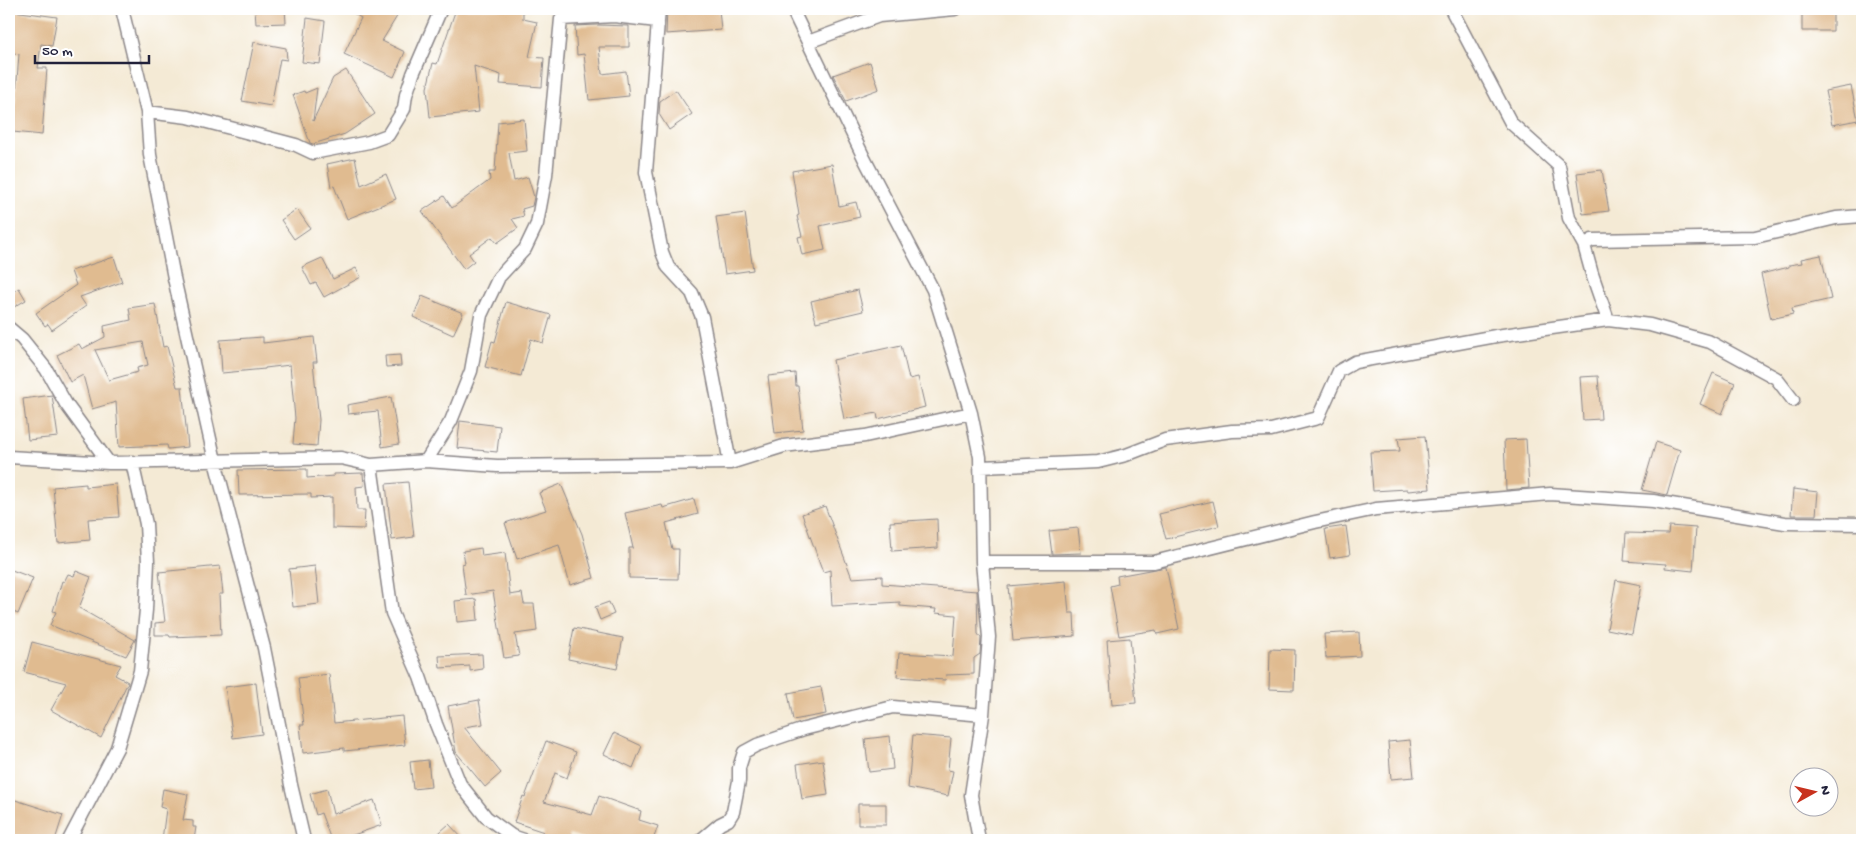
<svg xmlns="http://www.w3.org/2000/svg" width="1871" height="849" viewBox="0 0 1871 849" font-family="'Gochi Hand',sans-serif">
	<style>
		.building { fill: #e0bb90; fill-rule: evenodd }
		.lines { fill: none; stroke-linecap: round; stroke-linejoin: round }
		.minor-casing { stroke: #8b8688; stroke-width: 15 }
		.minor { stroke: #fff; stroke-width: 12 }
	</style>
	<rect width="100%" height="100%" fill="#fff"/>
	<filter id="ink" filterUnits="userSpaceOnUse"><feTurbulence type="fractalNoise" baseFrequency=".02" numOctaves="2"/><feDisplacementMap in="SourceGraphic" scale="10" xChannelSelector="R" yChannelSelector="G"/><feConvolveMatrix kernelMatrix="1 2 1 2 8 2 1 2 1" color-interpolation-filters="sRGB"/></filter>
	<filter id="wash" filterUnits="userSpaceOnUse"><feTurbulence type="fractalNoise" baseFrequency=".0096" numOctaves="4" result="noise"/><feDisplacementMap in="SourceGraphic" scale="20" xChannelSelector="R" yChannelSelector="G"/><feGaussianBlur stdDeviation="1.12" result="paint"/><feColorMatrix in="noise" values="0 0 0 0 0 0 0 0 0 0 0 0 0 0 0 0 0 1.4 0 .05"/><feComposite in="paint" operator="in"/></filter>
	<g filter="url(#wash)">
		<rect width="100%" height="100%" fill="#f4ead5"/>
		<g id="blocks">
			<path class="building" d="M255,9H285L286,23L256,24Z
				M347,9H391L399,13L382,41L405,52L394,77L344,54L361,18Z
				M456,9H523V19L537,22L529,57L544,58L542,87L500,84L501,75L474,66L479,112L430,117L427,88L433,63L437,64Z
				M667,9H719L721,30L666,34Z
				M1802,9H1833V31H1802Z
				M13,11L57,17L52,46L41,44L38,68H47L42,135L13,132L19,54L9,52Z
				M307,18L325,21L320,64L302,62Z
				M597,25L629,26V47H599L602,74L626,71L629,96L589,100L584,54L577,55L575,26Z
				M254,42L286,48L287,60L280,59L271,106L242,101Z
				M870,62L879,89L846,101L833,75Z
				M346,70L375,114L345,134L313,144L310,143L293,95L304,91L305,93L317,88L313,121L333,78Z
				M1851,86L1858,120L1832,125L1825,91Z
				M676,90L692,114L669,130L659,114L660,101Z
				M524,119L527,151L509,153L514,181L528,177L534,197L532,206L522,209L524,216L512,219L518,228L497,243L492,237L469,254L474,261L464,269L422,211L444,196L452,208L490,180L489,172H495L498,122Z
				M355,158L361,185L386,174L396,199L347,219L334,186L331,187L327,164Z
				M832,164L839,206L856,202L860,217L820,226L825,250L802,255L798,237L802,236L797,216L799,215L792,171Z
				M1602,170L1609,211L1583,214L1577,173Z
				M297,209L310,228L294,239L281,220Z
				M745,213L753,270L725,274L716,217Z
				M1821,255L1831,299L1792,308L1793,314L1771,319L1761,274L1789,267V265L1802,263L1801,259Z
				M114,257L122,282L80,297L86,306L52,330L48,324L45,326L36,313L76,285L71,271Z
				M322,258L333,279L356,268L361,277L324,297L316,283L311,285L302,267Z
				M19,288L26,300L9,310V294Z
				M858,290L863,311L816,322L811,301Z
				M422,296L463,313L453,335L413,317Z
				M506,302L551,315L543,343L531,339L521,376L485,367L492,341L495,342Z
				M155,304L163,347L167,346L177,387H182L188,447L168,449L167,445L119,447L116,402L92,409L83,375L70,382L57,355L79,344L82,349L105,337L104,326L131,320L129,308ZM143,342L148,365L137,368L138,372L109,380L95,350Z
				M263,337V343L314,337L317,362H313L319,420L317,446L293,444L295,418L290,365L265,368V369L222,373L220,340Z
				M901,345L909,379L918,377L925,407L878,419L877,413L844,419L833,360Z
				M400,355L401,366L386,367L385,356Z
				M795,373L796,386H798L803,430L775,433L768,376Z
				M1713,373L1735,383L1722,414L1700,404Z
				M1598,376L1601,419L1583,420L1580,377Z
				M52,395L58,437L28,440L23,399Z
				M391,397L399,444L382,447L378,411L348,414L347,405Z
				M460,421L500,426L497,452L457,448Z
				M1425,436L1430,489L1408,491L1407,489L1373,491L1370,452L1400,451L1398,438Z
				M1526,439L1529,488L1506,490L1504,440Z
				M1656,442L1680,450L1667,495L1642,490Z
				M307,469V478L334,476V474L363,473L364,486L356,487L357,510H365L364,529L332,528V497L311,498V494L239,495L238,470Z
				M408,482L414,537L392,540L386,484Z
				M86,484V487L116,484L119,517L88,519L90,540L58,543L53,487Z
				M561,484L582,534L594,578L570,585L559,545L517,559L505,523L546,510L539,493Z
				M1793,489L1818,492L1816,515H1791Z
				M694,499L698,514L666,523L672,549H679L678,579L629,578V548H633L625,513L662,505L663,508Z
				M1213,501L1219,526L1166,539L1159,514Z
				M825,506L852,578L882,576V584L977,591L978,634L981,638L980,654L974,658V674L946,675L945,680L897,677L899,653L953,656L956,615L935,613L936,609L900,606V602L832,606L830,570L823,572L802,514Z
				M937,519L938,548L892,551L890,522Z
				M1346,526L1350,555L1330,558L1325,529Z
				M1669,526L1696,528L1693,571L1665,568L1666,564L1624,561L1626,533L1668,534Z
				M1078,528L1081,553L1052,554L1049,531Z
				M481,548L482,556L505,553L510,595L522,593L524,604H534L537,631L515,634L519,656L504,658L493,591L466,595L462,564L465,563L463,551Z
				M220,566L223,594H219L221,635L170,637L169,635H155V623L165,622L159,572Z
				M315,566L319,604L293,607L289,569Z
				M1166,567L1179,629L1157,634L1156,630L1119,636L1110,586L1118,584L1117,576Z
				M9,569L33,578L18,614L9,610Z
				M76,571L91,577L79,608L135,640L126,656L50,625L56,612L53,611L62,581L64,582L68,574L74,576Z
				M1616,580L1641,585L1632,634L1607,629Z
				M1066,581L1069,613H1074L1075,636L1013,641L1008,586Z
				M476,599L478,620L457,622L455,601Z
				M609,602L614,614L600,620L595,607Z
				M574,628L623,638L617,669L568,659Z
				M1359,632L1360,656L1326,658L1324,634Z
				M1130,638L1136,703L1112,705L1107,640Z
				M32,642L121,665L115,675L128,682L101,738L51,710L66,683L24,672Z
				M1270,649L1295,650L1294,690L1269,689Z
				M482,654L483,669L470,671V666L440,668L439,656Z
				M329,674L334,723L402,716L405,745L344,751V748L303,753L300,725H304L298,678Z
				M256,683L262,734L233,738L225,687Z
				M821,687L826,714L793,720L788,693Z
				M479,700L483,724L464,727L501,773L485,787L456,752L448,706Z
				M614,733L642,746L633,768L604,754Z
				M913,735L951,738L948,770L953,771L948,796L908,788Z
				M890,736L893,769L869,772L865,739Z
				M1410,740L1414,777L1391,779L1388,742Z
				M546,741L576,752L567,778L555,773L544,802L592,815L599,796L641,811L639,820L658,826L653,840H587L570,834L568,840H542L544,832L514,822L523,796L525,797Z
				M428,760L431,787L413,789L410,762Z
				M823,760L828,795L802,799L797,764Z
				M163,789L188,794L183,820L193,821V827H196L194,840H162L166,809L160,807Z
				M327,789L333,814L374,800L382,825L339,840H331L321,813L316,815L310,794Z
				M9,798L63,815L55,840H9Z
				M858,804H886V825H858Z
				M449,824L464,840H431Z"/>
		</g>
	</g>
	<g filter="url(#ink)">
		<use href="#blocks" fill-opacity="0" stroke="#8b8688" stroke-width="1"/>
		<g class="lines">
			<g class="minor-casing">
				<path id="minor" d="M122,9L147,112L150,155L174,278L215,461L264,648L291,785L304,840
					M659,9L646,172L662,252L668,267L692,293L702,317L730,463
					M792,9L865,160L933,290L971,413L980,457L982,562L989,637L983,715L971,795L979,840
					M1451,9L1511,123L1559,166L1569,218L1584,245
					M808,42L879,16L955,9
					M147,112L188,117L296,145L313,153L369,142L388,135L404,109L406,95L413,74L441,9
					M1608,320L1592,274L1584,245L1592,240L1755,237L1836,218L1862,216
					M9,328L22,339L46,369L66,404L109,463
					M9,457L109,463L341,458L371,465L426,461L497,466L730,463L784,446L865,436L971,413
					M426,461L451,421L471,371L481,315L499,277L525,249L537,224L546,175L561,19L614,16L657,21
					M371,465L392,613L420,677L436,724L460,784L486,817L512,836L524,840
					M980,467L1098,462L1126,455L1165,440L1232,431L1271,430L1318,418L1339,371L1355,362L1496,336L1608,320L1650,325L1710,342L1776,378L1793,400
					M982,562H1154L1315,522L1376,509L1550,494L1653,501L1785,523L1862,524
					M69,840L117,748L140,671L146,610L148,562L146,524L132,462
					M701,840L720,824L728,820L733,812L739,781V768L744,752L757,745L804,729L893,707L983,715"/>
			</g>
			<use href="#minor" class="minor"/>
		</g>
	</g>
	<rect width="1871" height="849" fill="none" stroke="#fff" stroke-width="30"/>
	<g transform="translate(1814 792) rotate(82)"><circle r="24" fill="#ffffff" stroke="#a7a7b1"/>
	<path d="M0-4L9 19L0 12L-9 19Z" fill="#c8321e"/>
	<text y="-8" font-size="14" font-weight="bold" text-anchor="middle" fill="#22223b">N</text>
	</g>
	<path d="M35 55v8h114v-8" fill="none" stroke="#22223b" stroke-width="2.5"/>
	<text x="42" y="55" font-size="15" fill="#22223b" stroke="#ffffff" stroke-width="4" paint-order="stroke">50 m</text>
</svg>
